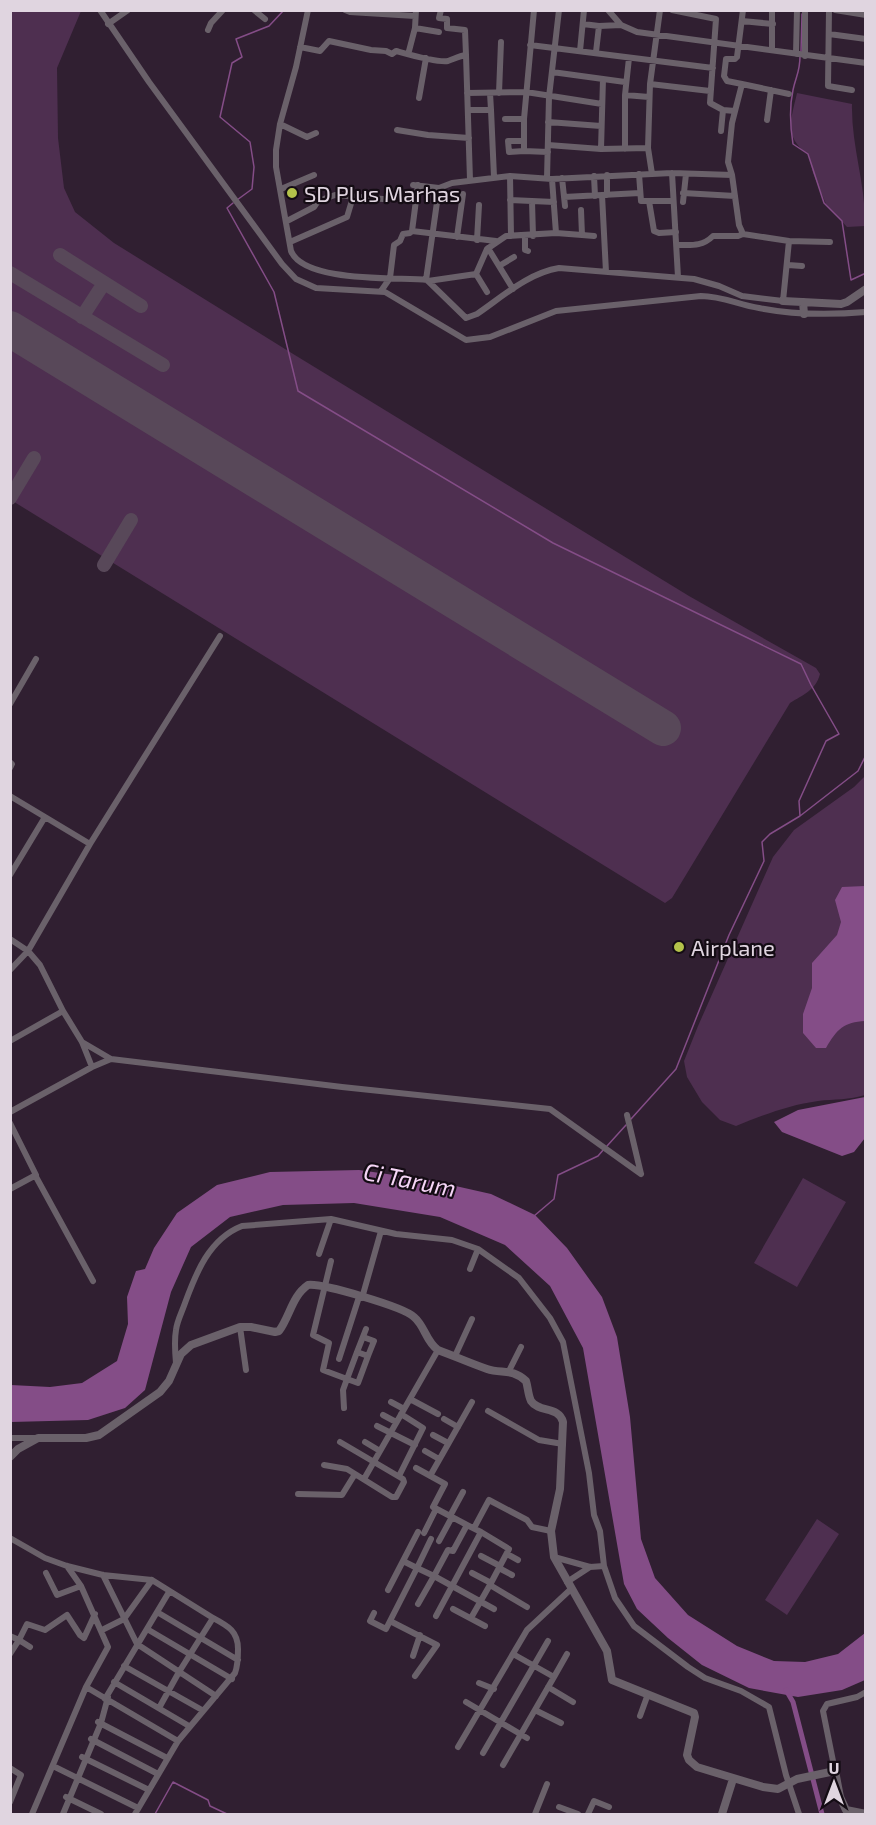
<svg xmlns="http://www.w3.org/2000/svg" width="876" height="1825" viewBox="0 0 876 1825" font-family="'Exo 2',sans-serif">
	<style>
		.green { fill: #4e2f50 }
		.water { fill: #844d87 }
		.lines { fill: none; stroke-linecap: round; stroke-linejoin: round }
		.stream { stroke: #844d87; stroke-width: 1.5 }
		.canal { stroke: #844d87; stroke-width: 5 }
		.taxiway { stroke: #584859; stroke-width: 14 }
		.runway { stroke: #584859; stroke-width: 36 }
		.minor { stroke: #6a616a; stroke-width: 6 }
		.tertiary { stroke: #6a616a; stroke-width: 8 }
		.poi-dot { fill: #b4c24a; stroke: #140c14; stroke-width: 2 }
		.labels { text-anchor: middle; dominant-baseline: central; stroke-width: 4.5; stroke-linejoin: round; paint-order: stroke }
		.poi-label { font-size: 22px; fill: #e0d5e0; stroke: #140c14; text-anchor: start }
		.water-label { font-size: 24px; font-style: italic; fill: #f6d6f7; stroke: #140c14 }
	</style>
	<rect width="100%" height="100%" fill="#301f31"/>
	<path class="green" d="M10,11H81L57,68L58,138L64,188L75,212L114,243L285,349L689,596L816,668L820,674C816,690 803,695 790,703L672,898L665,903L11,500Z
		M797,93L852,104C851,146 866,184 865,226L847,227L826,204L813,173L809,155C783,137 791,120 797,93Z
		M865,776V1095C850,1100 834,1099 818,1101C789,1105 763,1115 736,1126L720,1120L702,1102L687,1077L684,1061L698,1026L773,857L794,830L854,787Z
		M803,1178L846,1202L797,1287L754,1263Z
		M817,1519L839,1534L787,1615L765,1600Z"/>
	<path class="water" d="M865,886V1021C844,1022 837,1029 826,1048H816L803,1033V1014L812,988V963L837,935L841,922L835,900L842,887Z
		M865,1097V1138L854,1152L842,1156L782,1132L774,1122L798,1110Z
		M359,1170L429,1180L491,1194L535,1215L567,1248L602,1297L617,1337L630,1417L641,1539L655,1578L688,1615L737,1646L774,1661L805,1662L838,1654L865,1633V1680L842,1690L798,1697L749,1688L702,1665L668,1638L637,1609L624,1584L583,1348L550,1286L505,1245L440,1217L354,1203L283,1205L230,1217L191,1247L171,1292L145,1390L125,1408L88,1420L11,1422V1385L50,1387L82,1383L117,1361L128,1324L127,1297L136,1271L145,1269L154,1248L177,1213L217,1185L270,1172Z"/>
	<g class="lines">
		<path class="stream" d="M801,52L802,14
			M800,56C800,72 796,76 793,90C789,108 790,125 793,144L808,154L824,203L842,221L851,280L866,273
			M237,200L252,189L254,167L250,142L220,117L232,63L242,57L236,39L269,26L284,10
			M233,203L227,208L274,292L298,391L553,543L801,664L811,685L839,734L826,741L799,801L800,816
			M631,1119L676,1069L729,935L764,861L762,842L770,834L800,816L858,771L866,755
			M607,1146L626,1125
			M534,1216L554,1199L558,1175L598,1156L604,1149
			M155,1814L173,1782L208,1800L210,1806L227,1814"/>
		<path class="canal" d="M786,1690L793,1702L822,1814"/>
		<path class="taxiway" d="M60,255L141,306
			M10,273L163,365
			M82,317L104,283
			M10,498L34,458
			M104,565L131,520"/>
		<path class="runway" d="M10,329L663,728"/>
		<path class="minor" d="M100,10L149,82L282,264L296,279L316,288L385,292L466,340L490,337L556,311L701,296C722,296 739,305 759,308C794,315 830,315 866,312
			M254,10L265,19
			M308,10L296,67L280,124L276,150V167L291,251C304,283 398,277 427,280L466,318L477,314C502,297 528,273 559,268L694,279L719,286L742,296L783,301L789,241L743,234L738,236H713C702,247 691,245 677,245
			M345,10L350,12L415,16
			M534,10L524,119V151L548,152
			M608,10L621,25L637,32L866,63
			M672,10L716,19L710,103L723,110L735,111
			M743,10L737,57L735,59H726L724,76L727,81L742,84L732,123L728,162L732,175L739,225L743,234
			M829,10L828,86L852,90
			M835,10L866,15
			M742,21L773,24
			M108,24L128,10
			M583,24L599,26L621,25
			M415,28L439,32
			M208,30L211,23L223,10
			M829,34L866,39
			M530,45L713,68
			M300,47L320,51L329,41L371,50L386,51L392,54L396,51C407,54 438,63 448,61C454,59 459,56 466,55L465,30L447,28V19L439,18L441,10
			M772,50V10
			M409,51L415,28L416,10
			M580,51L584,10
			M596,52L599,26
			M796,54L797,10
			M466,55L470,180
			M805,56V10
			M552,72L625,82
			M650,84L710,91
			M742,84L789,94
			M467,93L526,92L602,104
			M490,93L491,110
			M499,93L501,42
			M625,95L649,97
			M419,98L426,58
			M468,110H491L494,177
			M505,119H524
			M767,120L771,90
			M548,122L601,126
			M280,124L307,137L316,133
			M397,130L428,135L469,138
			M721,131L723,110
			M524,141H508L509,152L524,151
			M548,145L601,149L648,148L650,84L660,10
			M648,148L652,174
			M601,149L603,79
			M625,149V95L629,58
			M672,173L678,277
			M639,174L641,201H673
			M607,175V195
			M510,176L511,236
			M594,176L595,196
			M547,178L549,97L559,10
			M562,178L565,206
			M552,179L556,233
			M413,185L439,188L452,183L510,176L552,179L672,173L732,175
			M281,189L314,175
			M683,193L735,196
			M602,195L606,272
			M564,197L640,193
			M510,200L554,202
			M532,201L533,236
			M649,201L654,231L659,233L676,232
			M683,202L686,174
			M287,221L314,207L318,201L335,195L383,199
			M412,231L418,185
			M582,235L594,236
			M525,236V250L528,251
			M457,237L463,194
			M477,240L479,205
			M789,241L830,242
			M290,242L347,217L353,197
			M488,248L513,289
			M788,265L802,266
			M499,266L514,257
			M476,274L487,292
			M426,280L439,188
			M428,281L476,274L487,249L506,236L556,233L582,235L581,210
			M381,291L390,278L394,245L400,241L403,234L410,233L412,231L496,241
			M10,704L36,659
			M10,762L12,764L10,768
			M10,796L90,844
			M10,875L45,817
			M10,939L28,951L40,965L63,1011L82,1042L92,1067
			M10,970L28,951L90,844L220,636
			M10,1041L63,1011
			M82,1042L111,1059
			M10,1112L92,1067L111,1059L342,1087L550,1109L641,1174
			M627,1115L641,1174
			M10,1123L36,1175L10,1189
			M35,1175L93,1281
			M319,1254L331,1219
			M331,1261L313,1335L329,1343L323,1370L347,1379L343,1390L344,1408
			M470,1269L478,1249
			M362,1298L381,1231
			M240,1327L246,1370
			M363,1337L374,1341L368,1356
			M357,1352L368,1356L358,1383L347,1379Z
			M357,1352L366,1329
			M455,1356L472,1319
			M339,1359L359,1297
			M176,1363C175,1352 174,1341 176,1330C177,1321 182,1312 185,1303C196,1273 209,1239 242,1226L331,1219L396,1234L452,1240L478,1249L519,1278L550,1318L563,1342L589,1473L594,1515L600,1531L604,1566L615,1598L634,1626L688,1667L705,1678L741,1691L769,1707L786,1775L799,1814
			M509,1371L521,1347
			M410,1399L438,1414
			M391,1402L404,1409
			M488,1411L539,1440L563,1444
			M383,1415L396,1422
			M444,1419L458,1427
			M377,1426L415,1445
			M433,1435L448,1443
			M10,1438H38
			M365,1442L380,1451
			M425,1451L439,1459
			M324,1465L347,1469L392,1497H396L404,1482L403,1479L340,1442
			M416,1468L445,1484L433,1507L467,1525
			M399,1476L423,1428L401,1414
			M430,1476L472,1402
			M364,1479L438,1350
			M298,1494L342,1495L355,1474
			M450,1516L463,1492
			M474,1528L489,1500L527,1520L532,1527L551,1531
			M481,1532L509,1549L491,1583
			M424,1533L436,1509
			M10,1538L45,1558L67,1566L103,1575L152,1580L213,1618L179,1672L159,1708
			M439,1541L452,1517
			M507,1554L518,1560
			M481,1556L500,1566
			M554,1557L590,1567L604,1566
			M403,1561L417,1568L431,1539
			M499,1568L512,1575
			M46,1573L57,1595L81,1586
			M103,1575L137,1644L216,1696
			M567,1582L590,1567
			M490,1585L527,1607
			M388,1590L418,1532
			M453,1609L485,1626
			M157,1612L238,1660
			M374,1613L370,1621L386,1629L390,1621
			M436,1616L481,1532L467,1525L453,1551L448,1550L434,1576L494,1609
			M471,1618L491,1583L472,1573
			M147,1629L232,1679
			M102,1630L124,1619L152,1580
			M10,1636L19,1640L27,1624L45,1630L67,1615L80,1635L84,1638L95,1614
			M10,1654L19,1640L30,1647
			M513,1654L554,1677L567,1654
			M413,1656L420,1635
			M124,1666L202,1710
			M415,1676L437,1645L390,1621L417,1568L434,1576L418,1604
			M114,1682L189,1726
			M479,1683L494,1689
			M86,1687L178,1741
			M548,1687L573,1702
			M105,1699L169,1592
			M466,1702L527,1738
			M535,1710L561,1723
			M640,1716L648,1694
			M98,1722L167,1758
			M91,1739L158,1774
			M458,1747L527,1630L571,1589
			M483,1753L548,1641
			M82,1757L149,1790
			M503,1765L554,1677
			M53,1766L138,1808
			M10,1768L21,1775L10,1802
			M835,1771L823,1711L827,1704L857,1697L866,1692
			M66,1797L101,1814
			M559,1807L578,1814
			M32,1814L86,1687L108,1647L81,1586L67,1566
			M63,1814L101,1723L108,1697
			M135,1814L178,1741L235,1673C238,1665 238,1657 238,1649C238,1631 228,1626 213,1618
			M535,1814L547,1784
			M588,1814L594,1801L609,1807"/>
		<path class="tertiary" d="M783,301L841,304L847,302L866,289
			M803,302L804,314
			M10,1457L18,1449L38,1438H86L99,1435L160,1392L169,1381L181,1354L191,1345L240,1327H251L275,1332L279,1331C290,1316 292,1296 308,1285C322,1283 404,1307 414,1317C425,1326 426,1342 438,1350C454,1356 470,1363 487,1369C502,1374 512,1368 526,1381C528,1387 528,1395 531,1401C539,1413 559,1406 563,1422L560,1489L551,1531L554,1557L607,1651L612,1680L694,1713L695,1717L687,1755L689,1760L697,1767L763,1787L778,1789L797,1779L835,1771L840,1797L846,1810L866,1814
			M722,1814L733,1779"/>
	</g>
	<g class="poi-dot">
		<circle cx="292" cy="193" r="6"/>
		<circle cx="679" cy="947" r="6"/>
	</g>
	<g class="labels">
		<g class="poi-label">
			<text x="304" y="193">SD Plus Marhas</text>
			<text x="691" y="947">Airplane</text>
		</g>
		<g class="water-label">
			<text transform="translate(410 1179) rotate(11)">Ci Tarum</text>
		</g>
	</g>
	<rect width="876" height="1825" fill="none" stroke="#e0d5e0" stroke-width="24"/>
	<g transform="translate(834 1783)" stroke="#140c14" stroke-width="4.5" paint-order="stroke">
	<path d="M0-4.5L10 22L0 15L-10 22Z" fill="#e0d5e0"/>
	<text y="-9" font-size="16" font-weight="bold" text-anchor="middle" fill="#e0d5e0">U</text>
	</g>
</svg>
